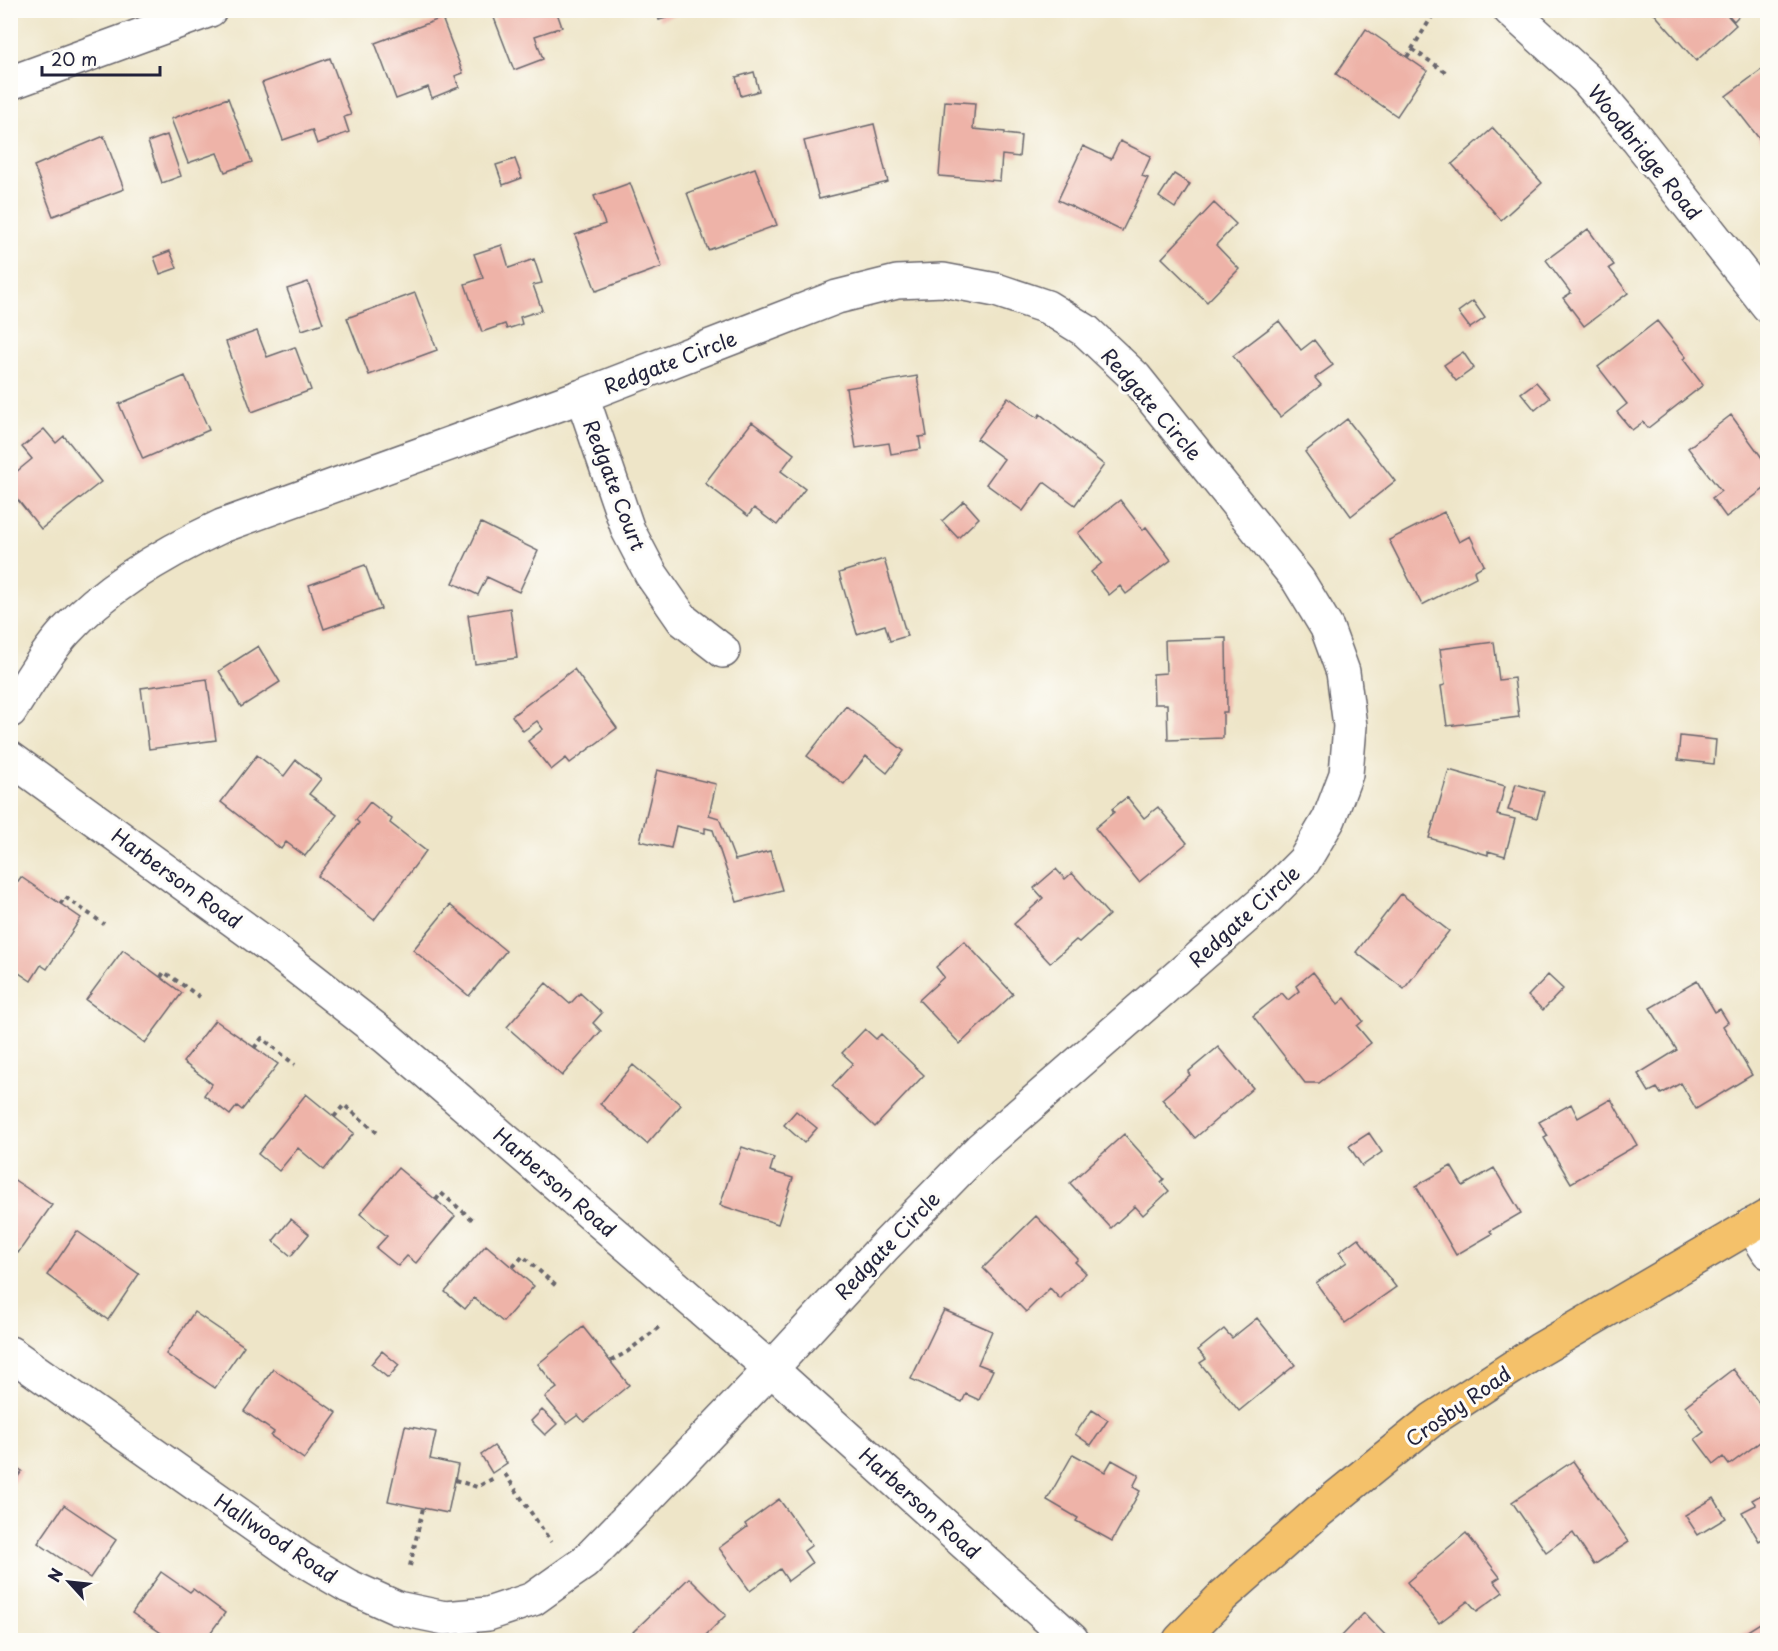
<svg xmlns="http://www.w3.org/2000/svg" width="1778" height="1651" viewBox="0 0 1778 1651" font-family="'Playpen Sans',sans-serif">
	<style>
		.building { fill: #eeb3a8 }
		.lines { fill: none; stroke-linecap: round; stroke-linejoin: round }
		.minor-casing { stroke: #69666c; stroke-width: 36 }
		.major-casing { stroke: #69666c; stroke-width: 36 }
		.path { stroke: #69666c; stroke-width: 4; stroke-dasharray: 4.5 4.5; stroke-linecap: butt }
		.minor { stroke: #fff; stroke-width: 33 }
		.major { stroke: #f4c16a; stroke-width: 33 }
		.labels { text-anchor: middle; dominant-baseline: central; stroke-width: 6; stroke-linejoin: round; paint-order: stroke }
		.street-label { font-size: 20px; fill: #22223b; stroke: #fdfcf7 }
	</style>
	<rect width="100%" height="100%" fill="#fdfcf7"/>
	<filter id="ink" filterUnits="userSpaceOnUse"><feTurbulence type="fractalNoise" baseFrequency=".0167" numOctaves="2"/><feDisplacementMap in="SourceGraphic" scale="12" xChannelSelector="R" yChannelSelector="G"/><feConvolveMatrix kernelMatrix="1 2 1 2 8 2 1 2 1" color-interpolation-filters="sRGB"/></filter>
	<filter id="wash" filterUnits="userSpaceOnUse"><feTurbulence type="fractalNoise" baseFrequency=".008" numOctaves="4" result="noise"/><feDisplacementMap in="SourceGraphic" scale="24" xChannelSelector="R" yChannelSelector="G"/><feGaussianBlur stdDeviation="1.35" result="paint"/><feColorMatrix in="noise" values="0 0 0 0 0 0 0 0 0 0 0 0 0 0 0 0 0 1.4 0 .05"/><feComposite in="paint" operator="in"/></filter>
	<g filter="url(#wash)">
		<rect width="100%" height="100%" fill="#eee5c8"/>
		<g id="blocks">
			<path class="building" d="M491,10H556L562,27L535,36L543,59L514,70Z
				M656,10H685L686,12L659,20Z
				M1651,10H1723L1736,25L1696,61Z
				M1724,10H1744L1734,21Z
				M442,18L463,73L455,76L459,87L432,98L428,87L396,99L375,43Z
				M1366,29L1427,71L1397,116L1336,74Z
				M330,58L351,115L344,117L349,132L317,144L312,130L283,140L262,83Z
				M1768,65V150L1726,96Z
				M754,72L759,91L741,96L736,77Z
				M228,98L252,162L225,172L217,153L188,163L171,119Z
				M945,101L975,103L973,129L1005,132V134L1021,136L1019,157L1002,155L1000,181L939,176Z
				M874,124L888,182L819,199L804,141Z
				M1493,128L1542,183L1501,220L1452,164Z
				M167,135L181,176L162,183L148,142Z
				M104,136L124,189L53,216L34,166Z
				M1120,141L1151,156L1142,176L1148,178L1122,231L1058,200L1083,146L1111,159Z
				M515,159L522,178L503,185L496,165Z
				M755,168L777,225L708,250L687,193Z
				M1174,174L1190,184L1175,208L1159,197Z
				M630,183L662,267L596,291L575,235L605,224L594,196Z
				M1214,203L1236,224L1216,245L1239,269L1207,302L1162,258Z
				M1588,229L1614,265L1609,268L1628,293L1584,326L1563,298L1571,293L1546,260Z
				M502,245L509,268L534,259L542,283L533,285L542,310L520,317L522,324L507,329L505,324L482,332L465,284L483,278L474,254Z
				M170,251L177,268L160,274L154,257Z
				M308,282L323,323L302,330L287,289Z
				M415,293L437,350L369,375L347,318Z
				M1473,301L1485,318L1470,328L1458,312Z
				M1279,321L1301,350L1314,340L1333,365L1315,378L1321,385L1280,417L1233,356Z
				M1657,321L1686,357L1683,359L1703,385L1648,428L1643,422L1632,430L1617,412L1627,404L1598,367Z
				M257,331L267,357L295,347L311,390L252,412L226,342Z
				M1463,352L1474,368L1456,381L1444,365Z
				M185,376L209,430L143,459L119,404Z
				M917,376L927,436L919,437L921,449L891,454L889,443L856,448L846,388Z
				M1536,382L1550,398L1535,410L1521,393Z
				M1008,397L1038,418L1040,414L1104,465L1075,505L1044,482L1023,511L986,484L1004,459L977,439Z
				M1731,415L1768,466V486L1726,517L1712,498L1721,491L1688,448Z
				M1347,419L1395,481L1351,516L1305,452Z
				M752,422L794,454L781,471L805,489L777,525L754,508L748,516L705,483Z
				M44,429L56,443L64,436L101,482L41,529L10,490V477L32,459L22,447Z
				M1120,500L1143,530L1146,527L1171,560L1126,594L1120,586L1109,595L1091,572L1102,563L1078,533Z
				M964,501L979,518L958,538L942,521Z
				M1444,512L1459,542L1470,536L1484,565L1474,571L1476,577L1422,605L1389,540Z
				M481,523L538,551L519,592L487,577L478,595L453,583Z
				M884,559L907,636L890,641L885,625L857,634L839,573Z
				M365,565L381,609L324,629L309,585Z
				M510,608L517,658L475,664L468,615Z
				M1226,638L1227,712H1223V738L1168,740L1167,704H1154L1153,674L1166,673L1165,640Z
				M1494,642L1499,680L1514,678L1519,717L1447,726L1441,686L1445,685L1440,649Z
				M258,646L280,682L241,707L219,671Z
				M574,669L617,728L570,763L566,758L551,770L528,741L543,729L537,721L523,731L512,716Z
				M207,679L216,740L149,749L141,688Z
				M846,706L904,751L887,773L866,756L844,784L807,756Z
				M1680,736L1716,740L1714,764L1678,760Z
				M257,755L284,776L296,760L321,779L309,794L337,815L305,856L286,842L281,849L221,802Z
				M657,770L716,784L709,815L719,818L735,860L770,851L782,890L737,902L713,830L705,828V833L676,826L671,848L640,841Z
				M1449,770L1505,786L1497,815L1515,819L1505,856L1488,851V855L1429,838Z
				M1516,784L1544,792L1537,818L1508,810Z
				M1127,797L1144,818L1158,807L1187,843L1139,882L1095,828L1114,812L1112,809Z
				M370,802L392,819L390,823L426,851L374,920L318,876L359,823L356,820Z
				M1056,869L1065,879L1072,873L1109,915L1079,942L1076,940L1050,963L1014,924L1043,898L1034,888Z
				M21,877L81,918L47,969L41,965L31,981L10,967V892Z
				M1401,894L1449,931L1404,989L1356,952Z
				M450,905L506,951L469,996L413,950Z
				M964,941L1013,994L960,1044L919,1000L944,977L936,967Z
				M123,950L182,993L145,1043L86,1000Z
				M1313,972L1338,1004L1345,998L1363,1021L1357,1026L1371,1043L1319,1083H1305L1253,1016L1282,993L1288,1000L1299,991L1296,986Z
				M1548,975L1563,989L1543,1010L1528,996Z
				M1697,981L1715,1012L1720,1009L1728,1022L1723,1026L1752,1075L1696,1109L1681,1083L1661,1094L1657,1088L1649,1092L1638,1074L1677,1050L1650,1008Z
				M546,983L570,1004L580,993L602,1013L593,1023L601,1031L562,1076L507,1027Z
				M215,1020L278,1064L242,1110L237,1106L230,1115L204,1095L212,1084L183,1062Z
				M865,1029L876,1039L881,1034L924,1075L875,1127L832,1086L853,1063L842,1053Z
				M1218,1047L1253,1088L1195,1138L1162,1099L1190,1075L1188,1072Z
				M633,1065L681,1105L647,1144L600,1104Z
				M306,1094L354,1133L324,1170L298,1148L279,1171L258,1154Z
				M1611,1099L1637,1145L1571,1183L1544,1138L1548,1136L1539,1122L1571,1104L1578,1118Z
				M796,1111L817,1128L804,1143L784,1125Z
				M1369,1133L1382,1152L1362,1166L1349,1146Z
				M1124,1134L1164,1179L1161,1182L1169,1191L1143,1215L1135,1206L1111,1228L1070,1183Z
				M742,1147L774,1158L770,1171L793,1178L778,1224L720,1205L735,1160H737Z
				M1451,1166L1463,1186L1494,1168L1521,1213L1490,1231L1492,1234L1456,1255L1416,1186Z
				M398,1168L455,1216L416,1263L407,1256L398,1266L376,1248L387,1236L360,1214Z
				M10,1177L52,1205L18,1253L10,1248Z
				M1036,1216L1078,1259L1075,1262L1086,1273L1060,1299L1050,1288L1026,1312L983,1268Z
				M291,1219L309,1234L291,1256L273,1241Z
				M77,1231L139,1274L108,1320L47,1275Z
				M1358,1238L1396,1287L1345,1323L1316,1283L1347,1262L1339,1252Z
				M486,1245L534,1286L503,1322L474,1298L465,1309L445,1292Z
				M944,1310L992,1331L978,1364L993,1370L979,1400L966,1394L962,1402L911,1379Z
				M194,1312L244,1346L215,1388L166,1354Z
				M1257,1318L1295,1365L1239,1411L1200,1363L1206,1359L1198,1350L1224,1329L1232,1338Z
				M583,1327L629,1385L584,1422L578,1415L567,1423L545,1397L557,1388L538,1364Z
				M382,1351L399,1365L388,1378L371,1364Z
				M273,1369L337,1413L304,1459L271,1436L274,1432L244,1411Z
				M1733,1369L1768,1415V1436L1729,1465L1723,1457L1714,1464L1695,1439L1704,1432L1685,1406Z
				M542,1410L557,1424L545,1435L531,1421Z
				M1092,1410L1108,1420L1091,1445L1075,1434Z
				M405,1426L436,1432L430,1459L458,1465L448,1513L388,1501Z
				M494,1446L507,1463L492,1473L481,1455Z
				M1073,1454L1105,1472L1112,1460L1139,1475L1133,1487L1140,1491L1112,1541L1076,1521L1078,1518L1047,1500Z
				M1573,1461L1629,1542L1594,1565L1573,1533L1546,1552L1512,1502Z
				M10,1463L22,1471L10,1488Z
				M1768,1491V1536L1759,1541L1742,1512L1756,1505L1752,1500Z
				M1714,1498L1726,1518L1698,1535L1685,1515Z
				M779,1499L812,1545L804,1551L812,1563L788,1581L780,1569L750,1591L719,1548L747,1527L745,1524Z
				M64,1505L116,1540L90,1578L38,1543Z
				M1466,1533L1500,1577L1494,1581L1503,1592L1477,1611L1468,1601L1439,1623L1407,1582Z
				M161,1572L190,1592L193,1589L225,1613L205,1640H156L161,1633L132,1613Z
				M689,1578L726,1615L701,1640H643L633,1632Z
				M1364,1613L1390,1640H1338Z
				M1768,1618V1640H1744L1741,1635Z"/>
		</g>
	</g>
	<g filter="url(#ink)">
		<use href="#blocks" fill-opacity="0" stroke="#69666c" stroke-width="1.5"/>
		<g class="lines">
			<g class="minor-casing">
				<path id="minor" d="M1510,10L1586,79L1637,139L1768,306
					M10,83L210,10
					M582,396L628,530L651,574L683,620L723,651
					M10,711C28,684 44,655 66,631C108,585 166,552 222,526L582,396L837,297L897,282L943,280L996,290L1047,307L1086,331L1135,377L1298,580L1327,628L1343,672L1350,726L1346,774L1329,819L1304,861L1264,901L980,1149L883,1248L771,1369L636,1510L584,1563L571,1572L533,1599L488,1614L445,1618L397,1608L348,1586L302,1559L10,1353
					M10,758L272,948L387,1038L771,1369L1072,1640
					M1751,1225L1768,1252"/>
			</g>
			<g class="major-casing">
				<path id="major" d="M1180,1640L1223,1596L1318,1512L1433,1419L1539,1350L1768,1216"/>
			</g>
			<path class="path" d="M1412,49L1447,73
				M1407,57L1433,15
				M60,904L65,897L104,924
				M161,977L164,972L200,997
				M254,1048L262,1038L295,1065
				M334,1117L344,1105L380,1135
				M436,1200L441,1193L473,1220
				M513,1267L523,1256L556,1286
				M611,1361L627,1352L659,1327
				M505,1474L551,1542
				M455,1480L477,1487L496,1477
				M410,1566L423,1508"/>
			<use href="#minor" class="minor"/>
			<use href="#major" class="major"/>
		</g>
	</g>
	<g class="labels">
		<g class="street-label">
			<text transform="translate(1645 152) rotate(51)">Woodbridge Road</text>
			<text transform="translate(670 362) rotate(-21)">Redgate Circle</text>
			<text transform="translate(1152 404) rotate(49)">Redgate Circle</text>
			<text transform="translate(615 485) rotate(69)">Redgate Court</text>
			<text transform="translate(177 878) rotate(36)">Harberson Road</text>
			<text transform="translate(1244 916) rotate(-42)">Redgate Circle</text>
			<text transform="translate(555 1182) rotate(41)">Harberson Road</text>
			<text transform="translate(887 1245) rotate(-46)">Redgate Circle</text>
			<text transform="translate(1458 1406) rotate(-35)">Crosby Road</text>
			<text transform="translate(920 1503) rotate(42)">Harberson Road</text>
			<text transform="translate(276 1538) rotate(34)">Hallwood Road</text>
		</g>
	</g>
	<rect width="1778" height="1651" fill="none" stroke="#fdfcf7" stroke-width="36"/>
	<g transform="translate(69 1582) rotate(297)" stroke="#fdfcf7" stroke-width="4.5" paint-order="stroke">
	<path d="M0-4.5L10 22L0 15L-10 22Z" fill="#22223b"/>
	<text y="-9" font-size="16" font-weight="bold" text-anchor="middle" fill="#22223b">N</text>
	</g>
	<path d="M42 66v9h118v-9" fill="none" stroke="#22223b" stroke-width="3"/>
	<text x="51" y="66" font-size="18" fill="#22223b" stroke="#fdfcf7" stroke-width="4.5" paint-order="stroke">20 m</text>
</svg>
